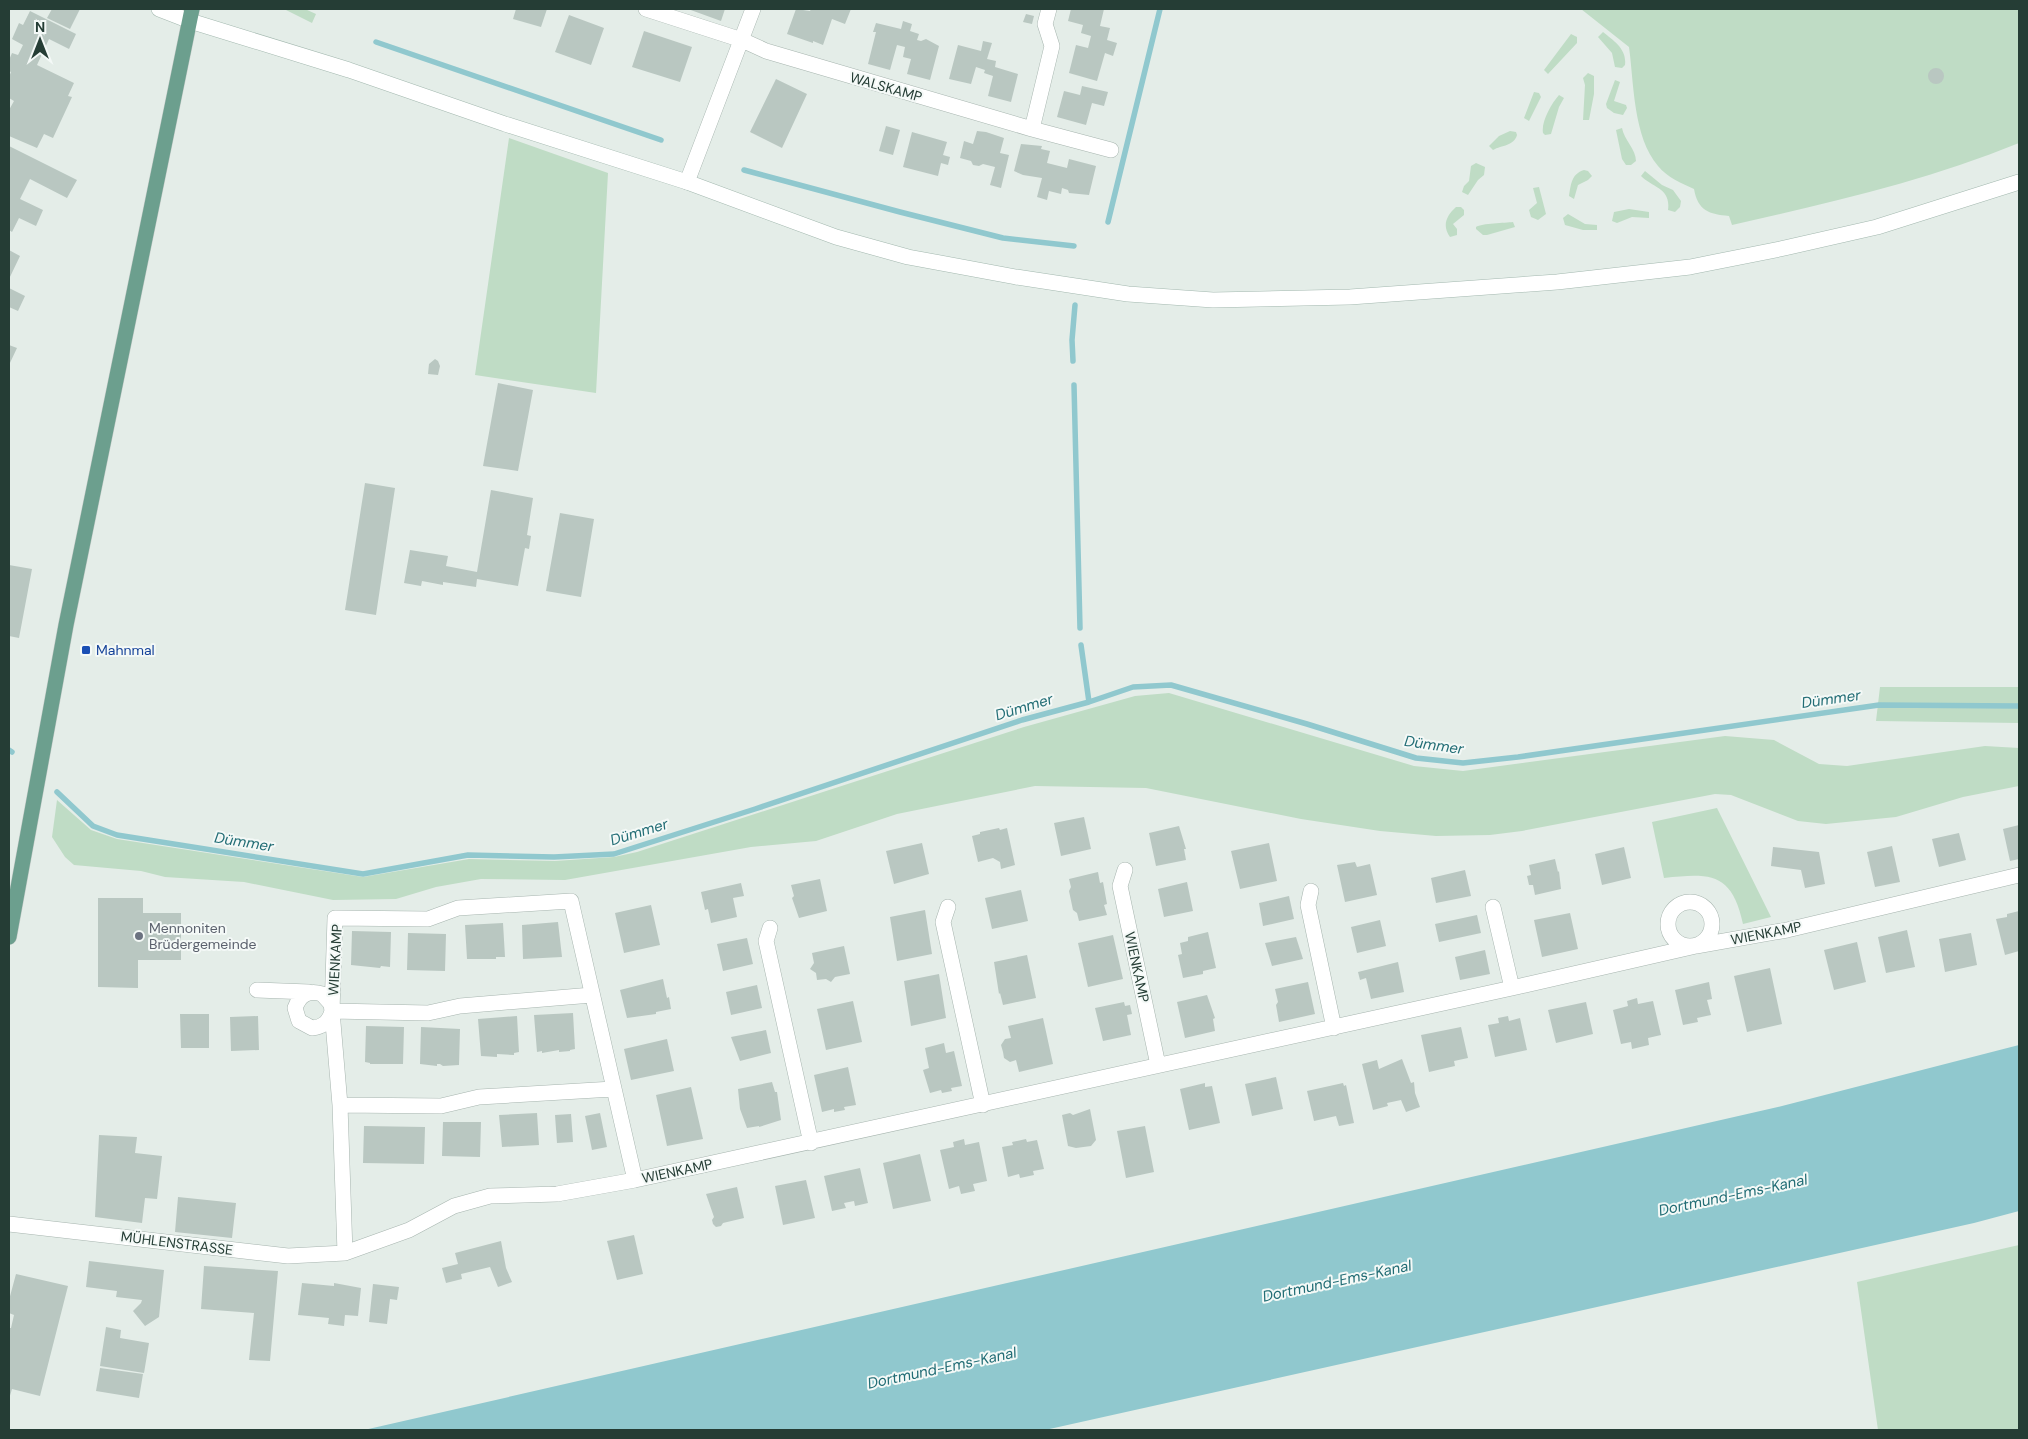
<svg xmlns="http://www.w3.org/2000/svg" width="2028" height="1439" viewBox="0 0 2028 1439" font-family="'DM Sans',sans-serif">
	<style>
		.green { fill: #bfdcc5 }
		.water { fill: #90c8ce }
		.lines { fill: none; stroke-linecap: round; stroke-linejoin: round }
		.stream { stroke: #90c8ce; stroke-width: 5.5 }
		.building { fill: #b9c7c1 }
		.street-casing { stroke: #a7b5af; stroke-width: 16 }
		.secondary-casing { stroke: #a3b8af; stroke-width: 16 }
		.primary-casing { stroke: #c2c9c6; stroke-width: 16 }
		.street { stroke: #fff; stroke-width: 15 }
		.secondary { stroke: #fff; stroke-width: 15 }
		.primary { stroke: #6c9f8e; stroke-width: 15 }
		.transit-dot { fill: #1a4fb4; stroke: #f4f9f7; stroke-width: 2 }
		.worship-dot { fill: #6b7280; stroke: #f4f9f7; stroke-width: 2 }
		.labels { text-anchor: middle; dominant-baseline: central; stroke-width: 4; stroke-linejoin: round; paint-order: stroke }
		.street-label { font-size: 14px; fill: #253d35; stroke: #f4f9f7 }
		.transit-label { font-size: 14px; fill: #164399; stroke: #f4f9f7; text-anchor: start }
		.worship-label { font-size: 14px; fill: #5b616d; stroke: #f4f9f7; text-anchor: start }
		.water-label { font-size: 15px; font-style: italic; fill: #226d75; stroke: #f4f9f7 }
	</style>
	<rect width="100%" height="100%" fill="#e4ede8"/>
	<path class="green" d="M284,9H305L316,14L312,23Z
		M1581,9H2019V143C1926,181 1829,203 1732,225L1729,216C1709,214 1698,211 1694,189C1681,183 1668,178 1658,166C1633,137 1634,84 1629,47Z
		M1603,32C1614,41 1627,49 1625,65L1622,68L1615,67L1612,53L1598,37Z
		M1571,34L1577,37V43L1548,74L1544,70Z
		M1588,73L1594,76V94L1589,120H1583L1585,85L1583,78Z
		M1615,80L1620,82L1614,101L1626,105L1627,108L1623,115L1614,113L1607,108L1606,104Z
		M1534,92L1539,93L1541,97L1529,121L1524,118Z
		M1559,95L1564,98L1559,107L1551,134L1545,135L1543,133C1541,122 1551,104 1559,95Z
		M1622,128C1624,140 1636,149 1636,161L1631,165H1626L1622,159L1616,130Z
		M1510,131L1516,132L1517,135C1514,146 1502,145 1493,150L1489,146L1499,136Z
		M509,138L608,173L596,393L475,375Z
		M1476,163L1485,167L1484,175L1478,180L1468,195L1462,192L1464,186L1469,181L1471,166Z
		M1584,170L1588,171L1592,176L1588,180L1578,185L1574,199L1569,196C1571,185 1571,174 1584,170Z
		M1645,171L1662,185L1673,190L1681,201L1680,207L1675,212L1668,210C1671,188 1653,188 1641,176Z
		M1539,187L1546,214L1538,220L1531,217L1529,210L1537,203L1533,188Z
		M1456,207H1461L1464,210V215L1453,224L1457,229V235L1450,237C1442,226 1446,216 1456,207Z
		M1629,209L1649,212V218L1632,217L1617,223L1612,221L1614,212Z
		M1568,214L1585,224L1597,225V230H1583L1565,225L1563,218Z
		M1513,222L1515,227L1487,235H1483L1476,229V227C1482,223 1505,223 1513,222Z
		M1880,687H2019V723L1876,721Z
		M1169,693L1414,766L1463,771L1725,736L1774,740L1819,764L1847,766L1985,746L2019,748V786L1963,797L1896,817L1826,824L1798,821L1731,795L1715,794L1522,831L1490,835L1436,836L1380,831L1301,819L1146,788L1035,786L897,814L816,841L751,847L565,880L481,879L436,887L396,899L333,900L244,882L165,877L141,871L74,865L65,857L52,837L57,800L91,830L117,839L363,877L469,859L555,861L614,857L637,852L1024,727L1135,696Z
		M1717,808L1771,917L1743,924C1732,872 1710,873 1664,878L1652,822Z
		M2019,1245V1430H1878L1857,1282Z"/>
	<path class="water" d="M2019,1045V1211L1974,1223L1045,1430H364L1782,1106Z"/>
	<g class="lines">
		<path class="stream" d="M376,42L661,140
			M744,170L900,212L1003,238L1074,246
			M1108,222L1160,9
			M1073,361L1072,340L1075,305
			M1074,385L1080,628
			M1081,645L1089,702
			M9,750L12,752
			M57,792L93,826L117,835L363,874L468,855L554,857L614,854L755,809L1022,720L1089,702L1133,687L1171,685L1307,724L1416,758L1463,763L1518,757L1879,705L2019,706"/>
	</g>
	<path class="building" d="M52,9H80L70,29L47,18Z
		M516,9H547L541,27L513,19Z
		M688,9H725L721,21Z
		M796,9L810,11L811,9H851L845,24L832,19L823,45L813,41V43L787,34Z
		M1071,9H1104L1100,26L1110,28L1107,40L1117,43L1113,56L1105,53L1097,81L1069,73L1076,45L1088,48L1091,36L1081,33L1083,25L1068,21Z
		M30,11L76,34L69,49L49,39L37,65L74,83L68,96L72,97L53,138L44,134L37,148L9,136V110L14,101L9,98V77L11,72L9,71V60L12,53L18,55L23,45L12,39L19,23L23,25Z
		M1026,14L1034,16L1032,24L1023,22Z
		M569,15L604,28L591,65L555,52Z
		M903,21L912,24L910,31L919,34L917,40L921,41L926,39L939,46L930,80L907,74L911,59L903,57L905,47L897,45L890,70L868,64L876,32H873L876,23L901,29Z
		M644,31L692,47L680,82L632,67Z
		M983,41L992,43L987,59L996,61L995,67L1018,74L1011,102L988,96L993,76L984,73L985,70L976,67L971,84L949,79L958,45L981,51Z
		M1928 76a8 8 0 1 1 16 0a8 8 0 1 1-16 0Z
		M776,79L807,94L782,148L750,132Z
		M1082,86L1108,92L1104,106L1092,103L1086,125L1057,117L1064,91L1080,95Z
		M886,126L900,130L893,155L879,151Z
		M977,131L986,132L1004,138L1000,153L1009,155L1001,188L990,185L995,167L983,164L979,166L973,165L971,161L960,158L964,141L973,144Z
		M912,132L947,142L943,155L950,157L948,165L941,163L938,176L903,167Z
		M1021,144L1042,146L1041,149L1050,151L1047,163L1067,168L1069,159L1096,166L1089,195L1069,193L1068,190L1062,188L1061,194L1049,191L1047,200L1037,197L1042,178L1023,175L1014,171Z
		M9,146L77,180L67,198L30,179L20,199L43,210L36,226L19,218L12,232L9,230Z
		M9,250L20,256L9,279Z
		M9,288L25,296L18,311L9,307Z
		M9,345L17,348L9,365Z
		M435,359L438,361L440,366L438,375L428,374L429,364Z
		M498,383L533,390L518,471L483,466Z
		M365,483L395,488L376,615L345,610Z
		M491,490L533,498L527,535L531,536L529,549L525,548L518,586L477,579L476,587L443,582V585L422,581L421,586L404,583L410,550L448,556L446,566L477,572Z
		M560,513L594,519L581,597L546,591Z
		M9,565L32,569L19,638L9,636Z
		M1084,817L1091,849L1061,856L1054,823Z
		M2019,825V859L2010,861L2003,829Z
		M1179,826L1186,849H1184L1186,860L1156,866L1149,833Z
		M999,828L1000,830L1007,828L1015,865L1001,869L1000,862L993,858L978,862L972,836L980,834V832Z
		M1959,833L1966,860L1939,867L1932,839Z
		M922,843L929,874L894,884L886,851Z
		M1269,843L1277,881L1240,889L1231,851Z
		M1892,846L1900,882L1875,887L1867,852Z
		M1624,847L1631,878L1602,885L1595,854Z
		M1773,847L1819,852L1825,884L1805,888L1801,870L1771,866Z
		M1555,859L1558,872L1559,871L1561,889L1535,895L1533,885H1529L1527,876L1531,875L1529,865Z
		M1355,862L1357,867L1370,864L1377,895L1345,902L1337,865Z
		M1465,870L1471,896L1436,903L1431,878Z
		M1098,872L1100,883L1103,882L1107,904L1104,905L1107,915L1079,921L1077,913L1073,910L1069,891L1071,887L1069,879Z
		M820,879L827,911L799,918L792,898L794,896L791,885Z
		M1187,882L1193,911L1164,917L1158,889Z
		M741,883L744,896L733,898L737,917L711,923L708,909L705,910L701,892Z
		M1021,890L1028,921L992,929L985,898Z
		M1289,896L1294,919L1263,926L1259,903Z
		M98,898H143V913H181V960H138V988L98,987Z
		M651,905L660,945L624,953L615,913Z
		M925,910L932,954L897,961L890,917Z
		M2019,911V951L2005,955L1996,919L2007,917V914Z
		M1570,913L1578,949L1542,957L1534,920Z
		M1477,915L1481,933L1439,942L1435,924Z
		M1380,920L1386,946L1357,953L1351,927Z
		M558,922L562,957L523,959L522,925Z
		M503,923L505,957H496V959H467L465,925Z
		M1907,930L1915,967L1886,973L1878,937Z
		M352,931L391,932L390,967L381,966L380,968L351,965Z
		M1208,932L1216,968L1203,971V974L1183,978L1178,955L1182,954L1180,943L1188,941V937Z
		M408,933L446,934L445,971L407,970Z
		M1971,933L1977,965L1945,972L1939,939Z
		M1113,935L1123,979L1088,987L1078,943Z
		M1296,937L1303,959L1272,966L1265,943Z
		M747,938L753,964L723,971L717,944Z
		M1857,942L1866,982L1834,990L1824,950Z
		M844,946L850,974L835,977L831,982L826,979L817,980L816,973L810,969L814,963L812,953Z
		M1485,950L1490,974L1460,980L1455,957Z
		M1027,955L1036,998L1003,1005L1000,993L999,994L994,962Z
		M1398,962L1404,992L1371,999L1366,978L1360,980L1358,972Z
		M1770,968L1782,1024L1747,1032L1734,976Z
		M939,974L946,1018L911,1026L904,981Z
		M663,979L667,998L669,997L671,1009L656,1012V1014L627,1018L620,990Z
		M1308,982L1315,1014L1279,1022L1276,1005L1278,1002L1275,989Z
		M1709,982L1712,999L1707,1000L1711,1015L1697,1018L1698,1022L1683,1025L1675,990Z
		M757,985L762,1008L731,1015L726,992Z
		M1207,995L1215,1018L1213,1019L1215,1031L1185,1038L1177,1002Z
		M1637,998L1638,1004L1653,1001L1661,1035L1648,1038L1649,1045L1632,1049L1631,1042L1621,1044L1613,1010L1628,1006L1627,1001Z
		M853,1001L862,1042L826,1050L817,1009Z
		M1124,1002L1125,1006L1130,1005L1132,1014L1127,1015L1131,1035L1103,1041L1095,1008Z
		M1586,1002L1593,1034L1556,1043L1548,1010Z
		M573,1013L575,1049L570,1050V1051L559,1052V1050L542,1053V1051L537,1052L534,1015Z
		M180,1014H209V1048H181Z
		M258,1016L259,1050L231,1051L230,1017Z
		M517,1016L519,1052L514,1053V1055L497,1054V1057L481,1056L478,1019Z
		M1508,1016L1509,1021L1520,1018L1527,1050L1495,1057L1488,1025L1499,1023L1498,1018Z
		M1043,1018L1053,1064L1019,1072L1016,1060L1010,1062L1004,1058L1003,1052L1001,1045L1005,1039L1011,1038L1008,1026Z
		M366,1026L404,1027L403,1064H370V1063L365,1062Z
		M421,1027L460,1029L459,1065L443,1066L440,1064H437V1066L420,1064Z
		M1461,1027L1468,1058L1454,1061L1455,1066L1429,1072L1421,1035Z
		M766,1030L771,1053L740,1061L731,1037Z
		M667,1039L674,1071L631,1080L624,1049Z
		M944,1043L946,1053L954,1051L962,1086L951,1088L952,1091L942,1093L941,1090L930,1093L923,1070L929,1068L925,1048Z
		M1402,1059L1411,1083L1414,1082L1415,1093L1420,1107L1406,1112L1401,1100L1387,1103L1388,1106L1373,1110L1362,1064L1377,1060L1379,1069Z
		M848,1067L856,1105L844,1107L845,1110L834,1112V1109L822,1112L814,1075Z
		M1276,1077L1283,1109L1252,1116L1245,1084Z
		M772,1082L775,1092H777L781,1120L759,1127V1126L747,1128L740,1109L738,1089Z
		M1205,1083V1087L1212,1086L1220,1123L1189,1130L1180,1089Z
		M1343,1083L1344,1086L1346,1085L1354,1123L1339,1126L1336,1116L1314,1121L1307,1091Z
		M691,1087L703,1139L667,1146L656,1095Z
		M1090,1109L1096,1140L1091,1146L1076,1148L1068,1146L1062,1115L1070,1113L1073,1115Z
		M537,1113L539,1145L502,1147L499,1115Z
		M600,1113L607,1147L592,1150L585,1116Z
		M571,1114L573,1142L557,1143L555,1115Z
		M443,1122H481L480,1157L442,1156Z
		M364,1126L425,1127L424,1164L363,1163Z
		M1145,1126L1154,1172L1126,1178L1117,1131Z
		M99,1135L137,1137L135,1153L162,1156L157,1199L145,1198L142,1223L95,1217Z
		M964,1139L965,1145L979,1142L987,1181L973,1184L975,1191L961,1194L959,1186L949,1189L940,1150L954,1147L953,1142Z
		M1026,1139L1027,1142L1037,1140L1044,1169L1033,1171L1034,1175L1020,1178L1019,1174L1008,1177L1002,1147L1013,1145L1012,1142Z
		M920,1154L931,1201L893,1209L883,1163Z
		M860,1168L868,1203L855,1206L854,1201L844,1203L846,1208L832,1211L824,1176Z
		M806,1180L815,1218L783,1225L775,1186Z
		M737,1187L744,1218L723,1223L721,1226L716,1227L713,1224L712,1220L714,1217L706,1194Z
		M178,1197L236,1203L232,1238L175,1232Z
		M634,1235L643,1274L617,1280L607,1241Z
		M501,1241L506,1268L512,1282L498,1287L490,1267L461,1274L462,1279L446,1283L442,1268L458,1264L455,1253Z
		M89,1261L164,1270L159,1317L145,1326L133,1311L141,1303L142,1300L116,1297L117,1291L86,1287Z
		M204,1266L278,1271L270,1361L249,1360L254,1313L201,1309Z
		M16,1274L68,1286L40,1396L12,1389L9,1399V1328H11L14,1315L9,1313V1300Z
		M302,1283L334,1286V1283L361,1288L358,1316L345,1315L344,1326L328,1324L329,1318L298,1315Z
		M373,1284L399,1287L397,1300L390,1299L387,1324L369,1322Z
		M106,1327L121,1330L120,1338L149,1343L144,1373L100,1366Z
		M100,1368L143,1374L139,1398L96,1391Z"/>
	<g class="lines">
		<g class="street-casing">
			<path id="street" d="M646,9L742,40L766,51L1032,129L1111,150
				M1032,129L1052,46L1045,24L1049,9
				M687,182L753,9
				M1125,870L1120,886L1158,1065
				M1311,891L1308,905L1334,1028
				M1668 924a22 22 0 1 1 44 0a22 22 0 1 1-44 0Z
				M948,907L943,922L983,1105
				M1493,907L1512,988
				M770,928L766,941L811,1143
				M257,990L309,992
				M332,1011L428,1013L460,1006L592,995
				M340,1105L441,1106L479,1097L613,1089
				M9,1224L288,1256L345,1253L409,1230L454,1206L490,1196L557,1194L635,1180L1512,988L1696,946L1787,930L2019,875
				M345,1253L340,1105L332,1011L331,1004L322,994C309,990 300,994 295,1008L299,1021L312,1028C323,1027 329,1022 332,1011L335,918L428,919L458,908L571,901L635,1180"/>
		</g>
		<g class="secondary-casing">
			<path id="secondary" d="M159,9L190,21L349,70L505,124L687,182L836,237L908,257L1016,277L1128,294L1213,300L1350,297L1557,282L1690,267L1780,249L1877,227L2019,182"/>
		</g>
		<g class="primary-casing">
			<path id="primary" d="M9,937L66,625L192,9"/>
		</g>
		<use href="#street" class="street"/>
		<use href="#secondary" class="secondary"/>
		<use href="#primary" class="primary"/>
	</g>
	<rect class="transit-dot" x="81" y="645" width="10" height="10" rx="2.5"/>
	<circle class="worship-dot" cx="139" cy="936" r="5"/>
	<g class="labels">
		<g class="street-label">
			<text transform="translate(886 87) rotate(16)">WALSKAMP</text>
			<text transform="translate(1766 933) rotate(-11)">WIENKAMP</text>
			<text transform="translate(335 960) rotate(-87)">WIENKAMP</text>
			<text transform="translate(1137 967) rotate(78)">WIENKAMP</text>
			<text transform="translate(677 1171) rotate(-12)">WIENKAMP</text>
			<text transform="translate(177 1243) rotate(7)">MÜHLENSTRASSE</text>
		</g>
		<g class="transit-label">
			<text x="96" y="650">Mahnmal</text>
		</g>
		<g class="worship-label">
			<text x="149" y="928">Mennoniten<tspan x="149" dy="16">Brüdergemeinde</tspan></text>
		</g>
		<g class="water-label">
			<text transform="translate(1831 699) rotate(-8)">Dümmer</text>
			<text transform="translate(1024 707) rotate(-17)">Dümmer</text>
			<text transform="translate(1434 745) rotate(8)">Dümmer</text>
			<text transform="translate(639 832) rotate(-17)">Dümmer</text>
			<text transform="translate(244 842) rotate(9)">Dümmer</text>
			<text transform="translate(1733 1195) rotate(-12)">Dortmund-Ems-Kanal</text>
			<text transform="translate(1337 1281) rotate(-12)">Dortmund-Ems-Kanal</text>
			<text transform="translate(942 1368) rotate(-12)">Dortmund-Ems-Kanal</text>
		</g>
	</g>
	<rect width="2028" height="1439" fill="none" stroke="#253d35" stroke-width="20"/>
	<g transform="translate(40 40)" stroke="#f4f9f7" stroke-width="4" paint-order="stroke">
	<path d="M0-4L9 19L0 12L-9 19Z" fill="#253d35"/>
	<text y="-8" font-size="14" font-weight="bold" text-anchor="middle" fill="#253d35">N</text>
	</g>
</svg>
